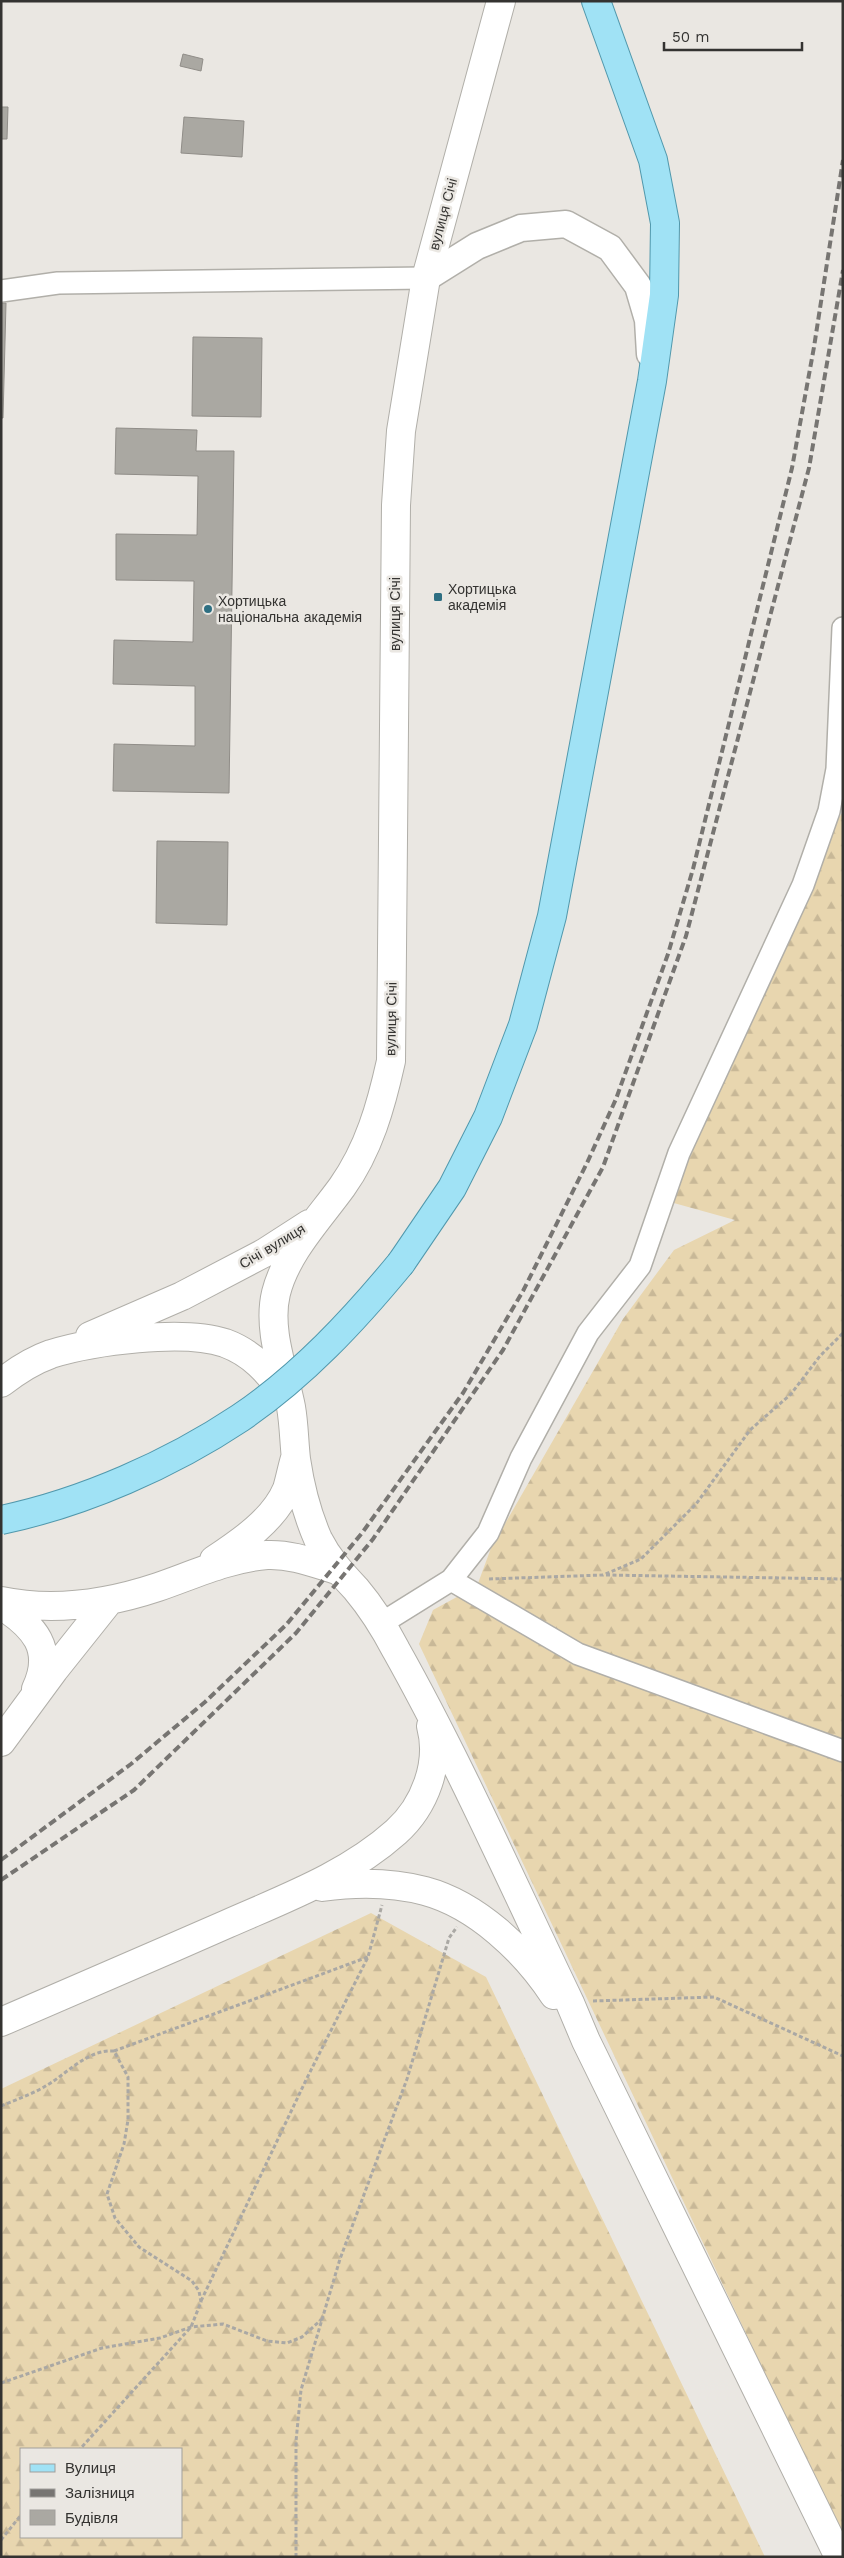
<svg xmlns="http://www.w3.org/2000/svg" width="844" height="2558" viewBox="0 0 844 2558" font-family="'Work Sans',sans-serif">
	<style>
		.forest { fill: url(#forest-firs); fill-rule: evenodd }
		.building { fill: #aaa8a2; stroke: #908d88 }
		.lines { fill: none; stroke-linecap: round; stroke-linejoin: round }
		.minor-casing { stroke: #b1afa9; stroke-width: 24 }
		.tertiary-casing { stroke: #b1afa9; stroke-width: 29 }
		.secondary-casing { stroke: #b1afa9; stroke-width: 30 }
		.primary-casing { stroke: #5198ac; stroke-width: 30 }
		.path { stroke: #aaa8a4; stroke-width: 3; stroke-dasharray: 4 2.5; stroke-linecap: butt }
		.minor { stroke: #fff; stroke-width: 21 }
		.tertiary { stroke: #fff; stroke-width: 26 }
		.secondary { stroke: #fff; stroke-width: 28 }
		.primary { stroke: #a0e2f5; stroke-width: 28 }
		.rail { stroke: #777572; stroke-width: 4; stroke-dasharray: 8 4; stroke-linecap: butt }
		.primary-bridge-casing { stroke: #5198ac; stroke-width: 30; stroke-linecap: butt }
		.primary-bridge { stroke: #a0e2f5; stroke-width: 28 }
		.poi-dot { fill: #2e6f82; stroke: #eae7e2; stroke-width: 2 }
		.labels { text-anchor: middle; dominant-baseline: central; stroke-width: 5; stroke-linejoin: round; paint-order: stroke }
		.street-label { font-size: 14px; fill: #343331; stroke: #eae7e2 }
		.poi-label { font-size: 14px; fill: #343331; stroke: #eae7e2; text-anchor: start }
	</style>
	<defs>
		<pattern id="forest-firs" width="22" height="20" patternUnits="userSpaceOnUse" patternTransform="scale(1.25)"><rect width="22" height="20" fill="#e8d6af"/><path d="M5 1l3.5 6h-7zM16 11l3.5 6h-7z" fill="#c8b897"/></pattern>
	</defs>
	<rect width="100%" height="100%" fill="#eae7e2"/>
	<path class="forest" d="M843,812V2538L419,1644L433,1610L477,1586L491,1548L623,1319L674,1250L735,1220L663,1200L816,849Z
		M371,1913L486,1977L765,2557H1V2089ZM21,2449H181V2537H21Z"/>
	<path class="building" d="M183,54L203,59L201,71L180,66Z
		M1,107H8L7,139H1Z
		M184,117L244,121L242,157L181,153Z
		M1,303H6L3,418H1Z
		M193,337L262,338L261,417L192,416Z
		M116,428L197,430L196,451H234L229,793L113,791L114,744L195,746V686L113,684L114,640L193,642L194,581L116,580V534L197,535L198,476L115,474Z
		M157,841L228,842L227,925L156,923Z"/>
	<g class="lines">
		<g class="minor-casing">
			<path id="minor" d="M1,291L58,283L426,278
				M451,1580L578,1654L843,1751
				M382,1623L451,1580L488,1533L521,1458L588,1333L640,1266L679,1153L803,885L829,811L837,769L843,628"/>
		</g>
		<g class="tertiary-casing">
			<path id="tertiary" d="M426,278L477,246L521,228L566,224L610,248L638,286L648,320L650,354"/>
		</g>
		<g class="secondary-casing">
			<path id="secondary" d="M501,1L426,278L401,431L396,505L391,1061C381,1106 369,1149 342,1187C318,1220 286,1253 276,1293C267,1330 284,1371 291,1407C294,1424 294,1441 296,1459C300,1486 307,1514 318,1539C328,1559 341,1573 356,1589C372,1608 385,1629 396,1650C460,1764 513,1885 570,2003L586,2041L839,2557
				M90,1336L182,1296L264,1253L309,1224
				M1,1383C15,1372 34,1360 51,1354C93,1341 183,1329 225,1343C252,1353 268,1371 284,1394
				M214,1560C241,1542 274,1520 287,1489C290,1479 292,1468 295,1458
				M1,1601C54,1612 107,1604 158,1587C193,1575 229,1558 267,1555C292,1554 314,1563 337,1570
				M1,1605C34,1626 55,1649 36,1689
				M1,1742L54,1670L109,1601
				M322,1887C357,1882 391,1882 425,1891C477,1905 525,1951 554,1995
				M1,2022C77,1989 152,1957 227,1924C286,1898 348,1875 396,1832C425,1806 441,1763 431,1726"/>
		</g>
		<g class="primary-casing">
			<path id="primary" d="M401,1263L452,1188L488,1117L523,1025L552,916L652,381L664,295L665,223L653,160L596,1"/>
		</g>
		<path class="path" d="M606,1575L843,1579
			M489,1579L603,1575L641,1559L696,1504L750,1430L791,1394L820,1356L843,1333
			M593,2001L714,1997L843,2056
			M114,2051L368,1957
			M1,2106C15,2100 30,2095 44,2087C66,2075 87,2049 114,2051L128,2077V2120L124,2144L107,2194L115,2218L139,2247L192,2281L199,2291L201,2302L191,2327L80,2449
			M201,2301L306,2080L368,1957L382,1905
			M1,2383L102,2348L160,2338L191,2327L223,2324L267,2341L287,2343L302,2337L322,2319
			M1,2540L21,2515
			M296,2557V2441L301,2390L340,2259L407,2079L449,1938L457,1927"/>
		<use href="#minor" class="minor"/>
		<use href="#tertiary" class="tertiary"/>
		<use href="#secondary" class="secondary"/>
		<use href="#primary" class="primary"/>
		<path class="rail" d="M1,1860L131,1764L205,1702L286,1625L362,1533L463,1393L523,1291L587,1163L616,1099L668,954L693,869L792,468L814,347L843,160
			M1,1880L134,1790L296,1633L373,1539L503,1350L603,1167L686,936L809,468L843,270"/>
		<g class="primary-bridge-casing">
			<path id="primary-bridge" d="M1,1520C83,1503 171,1464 240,1418C302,1376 354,1320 401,1263"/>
		</g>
		<use href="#primary-bridge" class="primary-bridge"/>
	</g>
	<g class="poi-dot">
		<rect x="433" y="592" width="10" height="10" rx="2.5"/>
		<circle cx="208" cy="609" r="5"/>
	</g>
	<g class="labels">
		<g class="street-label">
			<text transform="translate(443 214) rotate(-75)">вулиця Січі</text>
			<text transform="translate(395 614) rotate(-90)">вулиця Січі</text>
			<text transform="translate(391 1019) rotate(-89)">вулиця Січі</text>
			<text transform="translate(272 1246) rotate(-31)">Січі вулиця</text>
		</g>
		<g class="poi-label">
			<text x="448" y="589">Хортицька<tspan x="448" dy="16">академія</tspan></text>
			<text x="218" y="601">Хортицька<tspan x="218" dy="16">національна академія</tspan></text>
		</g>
	</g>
	<rect width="844" height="2558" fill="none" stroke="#343331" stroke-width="5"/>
	<rect x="20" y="2448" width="162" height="90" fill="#eae7e2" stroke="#a19f9b"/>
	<rect x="30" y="2464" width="25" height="8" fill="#a0e2f5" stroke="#a19f9b"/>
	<text x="65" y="2473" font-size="15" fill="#343331">Вулиця</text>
	<rect x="30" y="2489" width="25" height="8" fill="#777572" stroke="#a19f9b"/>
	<text x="65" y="2498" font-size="15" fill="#343331">Залізниця</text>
	<rect x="30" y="2510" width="25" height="15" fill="#aaa8a2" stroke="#a19f9b"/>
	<text x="65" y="2523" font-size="15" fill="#343331">Будівля</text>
	<path d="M664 42v8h138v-8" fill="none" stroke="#343331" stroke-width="2.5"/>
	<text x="672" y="42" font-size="15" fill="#343331" stroke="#eae7e2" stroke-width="4" paint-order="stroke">50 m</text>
</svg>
